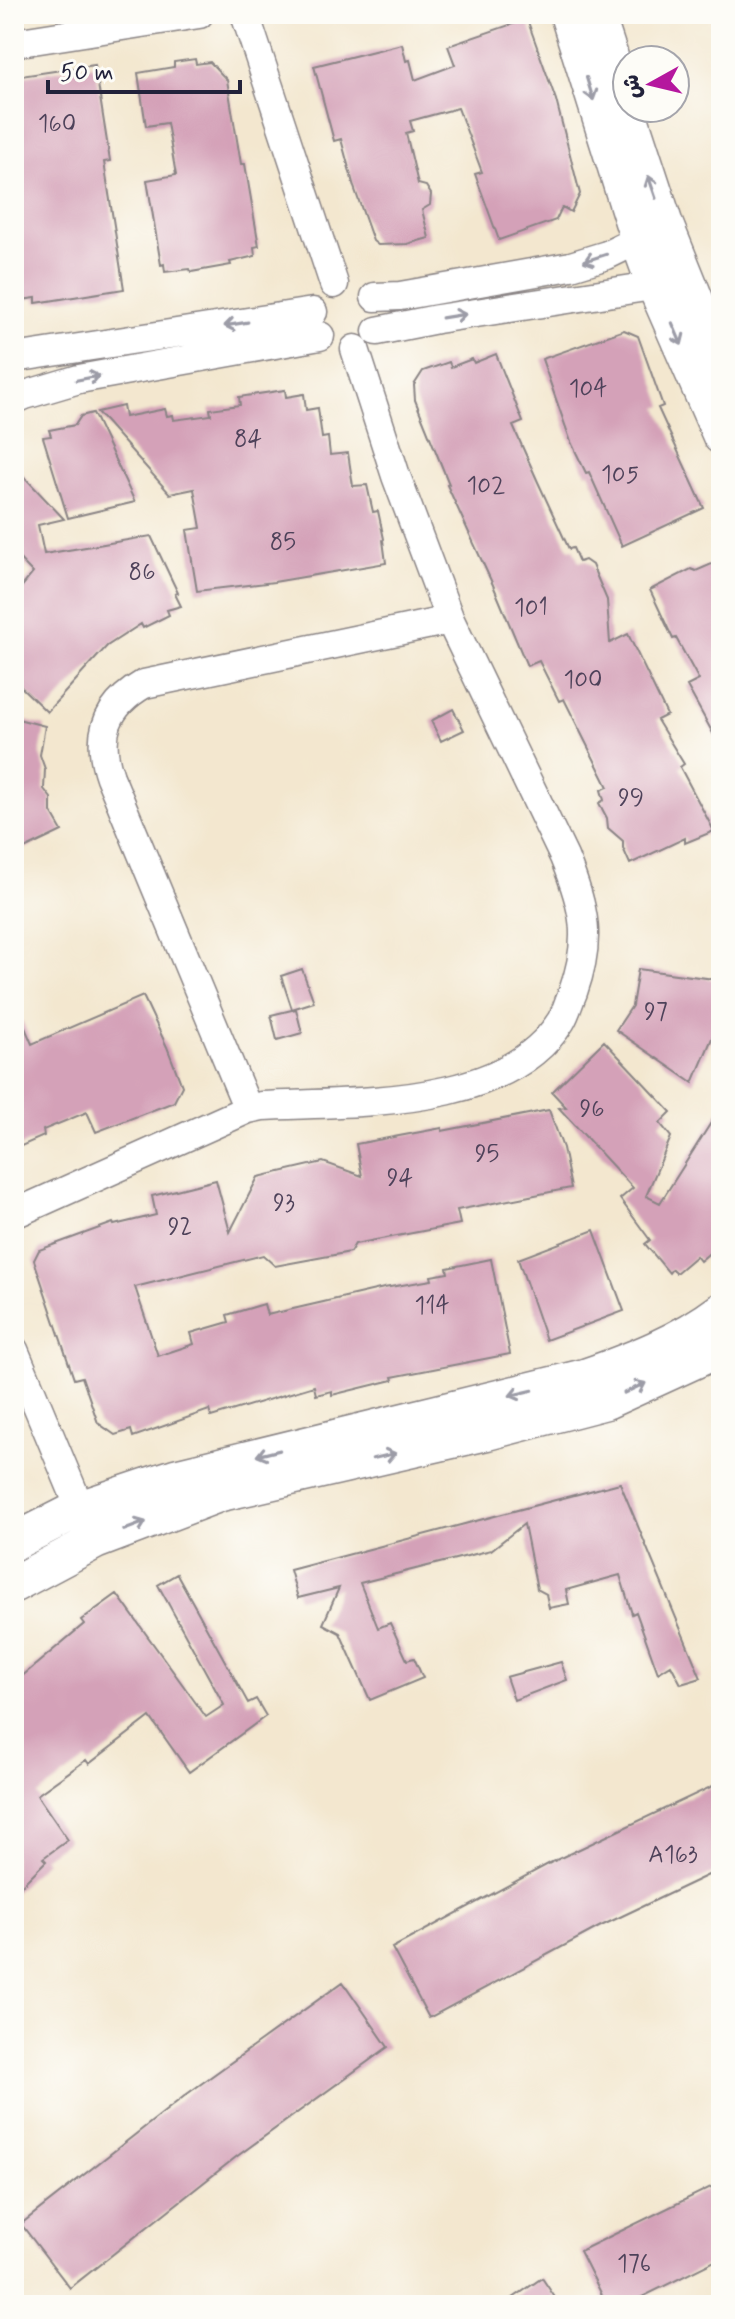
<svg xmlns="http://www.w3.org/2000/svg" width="735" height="2319" viewBox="0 0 735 2319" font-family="Mynerve,'Playpen Sans Arabic',sans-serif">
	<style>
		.building { fill: #d4a1b8 }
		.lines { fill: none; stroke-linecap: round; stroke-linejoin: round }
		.minor-casing { stroke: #8a8485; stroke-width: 31 }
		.tertiary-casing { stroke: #8a8485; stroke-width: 39 }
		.minor { stroke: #fff; stroke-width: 28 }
		.tertiary { stroke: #fff; stroke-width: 36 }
		.oneway { stroke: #9c9ca7 }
		.labels { text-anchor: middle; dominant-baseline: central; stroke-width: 6; stroke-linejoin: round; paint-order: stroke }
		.number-label { font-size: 24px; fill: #4e425a }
	</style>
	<rect width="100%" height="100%" fill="#fdfcf7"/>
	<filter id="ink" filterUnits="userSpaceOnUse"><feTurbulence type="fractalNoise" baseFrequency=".0125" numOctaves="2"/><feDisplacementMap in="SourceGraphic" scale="16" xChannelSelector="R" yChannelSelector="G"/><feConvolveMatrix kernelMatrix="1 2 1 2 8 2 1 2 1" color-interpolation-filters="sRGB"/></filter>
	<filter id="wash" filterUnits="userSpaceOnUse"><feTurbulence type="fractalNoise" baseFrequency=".006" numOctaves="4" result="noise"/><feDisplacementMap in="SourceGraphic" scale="32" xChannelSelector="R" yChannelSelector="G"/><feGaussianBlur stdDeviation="1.8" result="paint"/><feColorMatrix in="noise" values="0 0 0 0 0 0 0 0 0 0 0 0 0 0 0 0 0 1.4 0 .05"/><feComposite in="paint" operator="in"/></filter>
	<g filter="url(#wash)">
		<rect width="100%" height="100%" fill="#f3e7cf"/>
		<g id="blocks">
			<path class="building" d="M527,19L556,100L580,194L571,212L562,207L556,220L499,240L475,174L482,172L458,108L410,121L413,131L406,133L418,184L426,186L431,194L430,205L422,210L429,238L407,244L378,245L373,241L354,187L341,139L334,141L314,66L402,44L406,61L410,60L415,80L455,65L448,46Z
				M195,59L196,64L210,62L227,80L241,164H245L259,246L254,247L255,256L230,262L231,265L191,272L190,269L165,272L164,264L161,265L147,180L176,175L167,123L146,126L138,73L174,67V62Z
				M95,65L110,161L104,162L124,289L36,303V298L14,301V77Z
				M624,330L638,336L663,406L658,408L704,508L622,546L589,472L586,473L571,442L542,359Z
				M496,354L523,422L513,426L538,482L569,549L573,548L579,562L585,560L592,565L607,600L610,643L628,634L667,715L657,720L684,764L680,767L714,831L685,843V838L630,864L623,848V841L608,828L607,818L599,803L604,800L601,790L608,787L564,699L559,701L539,661L527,666L493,585L447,485L449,484L415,400L414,385L423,371L449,362L451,367L472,359L474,363Z
				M285,390L286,397L304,394L306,410L318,408L322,438L328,437L330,455L348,453L353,486L367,485L373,512L378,511L384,539L383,540L386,563L274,582L197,591L187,530L201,528L194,489L170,494L97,412L123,406L125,417L165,409L167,416L173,415L174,420L211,415L210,409L240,405L239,397Z
				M93,413L135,502L68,518L43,437L51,436L49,430L75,425L81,416Z
				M14,466L64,519L38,525L44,554L151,536L178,593L175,594L181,606L167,610L169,615L143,628L141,624L107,646L47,712L14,680V596L33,573L14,553Z
				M721,560V748L687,686L699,680L676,638L673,639L650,590L691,569L696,571Z
				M453,709L464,730L441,741L431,721Z
				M14,718L45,726L40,755L45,769L44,789L51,798V812L62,831L14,854Z
				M302,969L314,1002L292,1009L281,976Z
				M638,969L721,980V1017L693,1083L616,1030L632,1006Z
				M143,996L167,1047L182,1086L174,1102L96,1132L87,1112L43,1130L44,1136L19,1147L14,1133V1002L32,1044Z
				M296,1009L302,1033L277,1040L271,1015Z
				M604,1041L671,1112L660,1123L671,1137L646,1196L660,1203L721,1107V1243L700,1261L696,1256L676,1273L672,1269L669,1273L645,1244L650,1240L620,1199L633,1188L559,1108L566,1107L552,1092Z
				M549,1110L563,1148L571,1188L457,1210L460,1224L355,1244L350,1252L275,1266L263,1255L135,1287L158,1356L194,1344L191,1333L229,1322L227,1315L264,1304L267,1315L384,1288L432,1280L431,1276L448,1273L447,1268L491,1259L510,1354L392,1377L393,1380L332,1395V1391L316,1395L314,1386L211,1417L209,1410L133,1437L131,1430L115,1435L98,1423L82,1377L74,1379L34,1260L39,1250L113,1223L114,1225L156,1215L152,1196L216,1180L230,1232L258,1177L323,1162L362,1176L356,1144L442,1128V1131Z
				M594,1230L624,1311L546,1340L518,1259Z
				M620,1483L701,1678L681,1684L671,1665L658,1673L636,1612L632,1614L620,1575L566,1590L569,1604L549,1608L546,1594L537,1589L524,1524L491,1550L360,1583L378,1628L390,1623L407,1660L414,1658L423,1678L370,1700L340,1633L323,1624L339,1588L298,1598L290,1570Z
				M177,1574L248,1703L256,1699L266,1716L189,1772L150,1717L89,1764L86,1760L37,1795L68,1840L43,1858L46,1861L14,1893V1683L84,1624L81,1620L117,1594L206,1717L224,1705L158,1585Z
				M561,1662L567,1680L514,1700L506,1677Z
				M721,1782V1869L599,1927L429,2018L392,1948L552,1862Z
				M343,1982L388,2047L236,2157L70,2288L21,2224L187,2094Z
				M721,2182V2258L626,2305H607L580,2251Z
				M542,2278L560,2305H503Z"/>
		</g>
	</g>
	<g filter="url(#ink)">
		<use href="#blocks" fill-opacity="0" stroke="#8a8485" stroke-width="2"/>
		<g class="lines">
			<g class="minor-casing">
				<path id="minor" d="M245,14L334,284
					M14,43L199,14
					M375,297L400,296L571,266L607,255L654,232
					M377,331L437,319L672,283
					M14,358L313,312
					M14,400L25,395L79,379L320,336
					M248,1109L110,777C95,735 106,706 144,684L450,620
					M14,1214L248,1109L262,1106C353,1101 505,1110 561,1021C566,1013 569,1001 573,992C592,939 585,908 564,857L450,620L396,476L355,349
					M14,1350L88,1527"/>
			</g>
			<g class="tertiary-casing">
				<path id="tertiary" d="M568,14L639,241L655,285L721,436
					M596,14L665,225L721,364
					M14,1542L79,1509L175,1477L585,1377C633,1360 680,1342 721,1311
					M14,1584L95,1541L221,1493L487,1432L606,1401L702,1357L721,1343"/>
			</g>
			<use href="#minor" class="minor"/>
			<use href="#tertiary" class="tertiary"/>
		</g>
		<defs><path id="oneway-shaft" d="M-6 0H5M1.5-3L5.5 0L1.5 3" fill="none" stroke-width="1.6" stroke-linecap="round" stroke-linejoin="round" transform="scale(2)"/></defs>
		<g class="oneway">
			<use href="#oneway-shaft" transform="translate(590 89) rotate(73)"/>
			<use href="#oneway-shaft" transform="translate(652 187) rotate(-109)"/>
			<use href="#oneway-shaft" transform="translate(595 258) rotate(162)"/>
			<use href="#oneway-shaft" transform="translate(454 316) rotate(-9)"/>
			<use href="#oneway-shaft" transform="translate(236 324) rotate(171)"/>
			<use href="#oneway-shaft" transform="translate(677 334) rotate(67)"/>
			<use href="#oneway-shaft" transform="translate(88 378) rotate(-11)"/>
			<use href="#oneway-shaft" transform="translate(635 1388) rotate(-25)"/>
			<use href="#oneway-shaft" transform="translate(521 1393) rotate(167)"/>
			<use href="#oneway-shaft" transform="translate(268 1453) rotate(166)"/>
			<use href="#oneway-shaft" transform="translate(384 1456) rotate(-13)"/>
			<use href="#oneway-shaft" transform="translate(135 1526) rotate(-21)"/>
		</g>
	</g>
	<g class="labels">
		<g class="number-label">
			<text x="57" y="124">160</text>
			<text x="588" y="389">104</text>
			<text x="248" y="439">84</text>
			<text x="620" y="475">105</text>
			<text x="486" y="486">102</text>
			<text x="283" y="542">85</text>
			<text x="142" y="572">86</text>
			<text x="531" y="608">101</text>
			<text x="583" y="680">100</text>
			<text x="631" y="798">99</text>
			<text x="656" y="1012">97</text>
			<text x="592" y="1109">96</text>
			<text x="487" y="1154">95</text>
			<text x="400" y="1178">94</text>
			<text x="284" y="1203">93</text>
			<text x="180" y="1227">92</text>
			<text x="432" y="1306">114</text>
			<text x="673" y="1855">A163</text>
			<text x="634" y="2264">176</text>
		</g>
	</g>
	<rect width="735" height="2319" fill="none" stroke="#fdfcf7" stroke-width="48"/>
	<g transform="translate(651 84) rotate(262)"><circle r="38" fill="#fdfcf7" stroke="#a5a5ac" stroke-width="2"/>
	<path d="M0-6L14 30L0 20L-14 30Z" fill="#b5179e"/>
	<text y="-12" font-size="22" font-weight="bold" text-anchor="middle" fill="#22223b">ش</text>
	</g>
	<path d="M48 80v12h192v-12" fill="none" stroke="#22223b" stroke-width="4"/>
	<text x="60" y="80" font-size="24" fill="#22223b" stroke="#fdfcf7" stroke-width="6" paint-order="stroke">50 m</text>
</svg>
